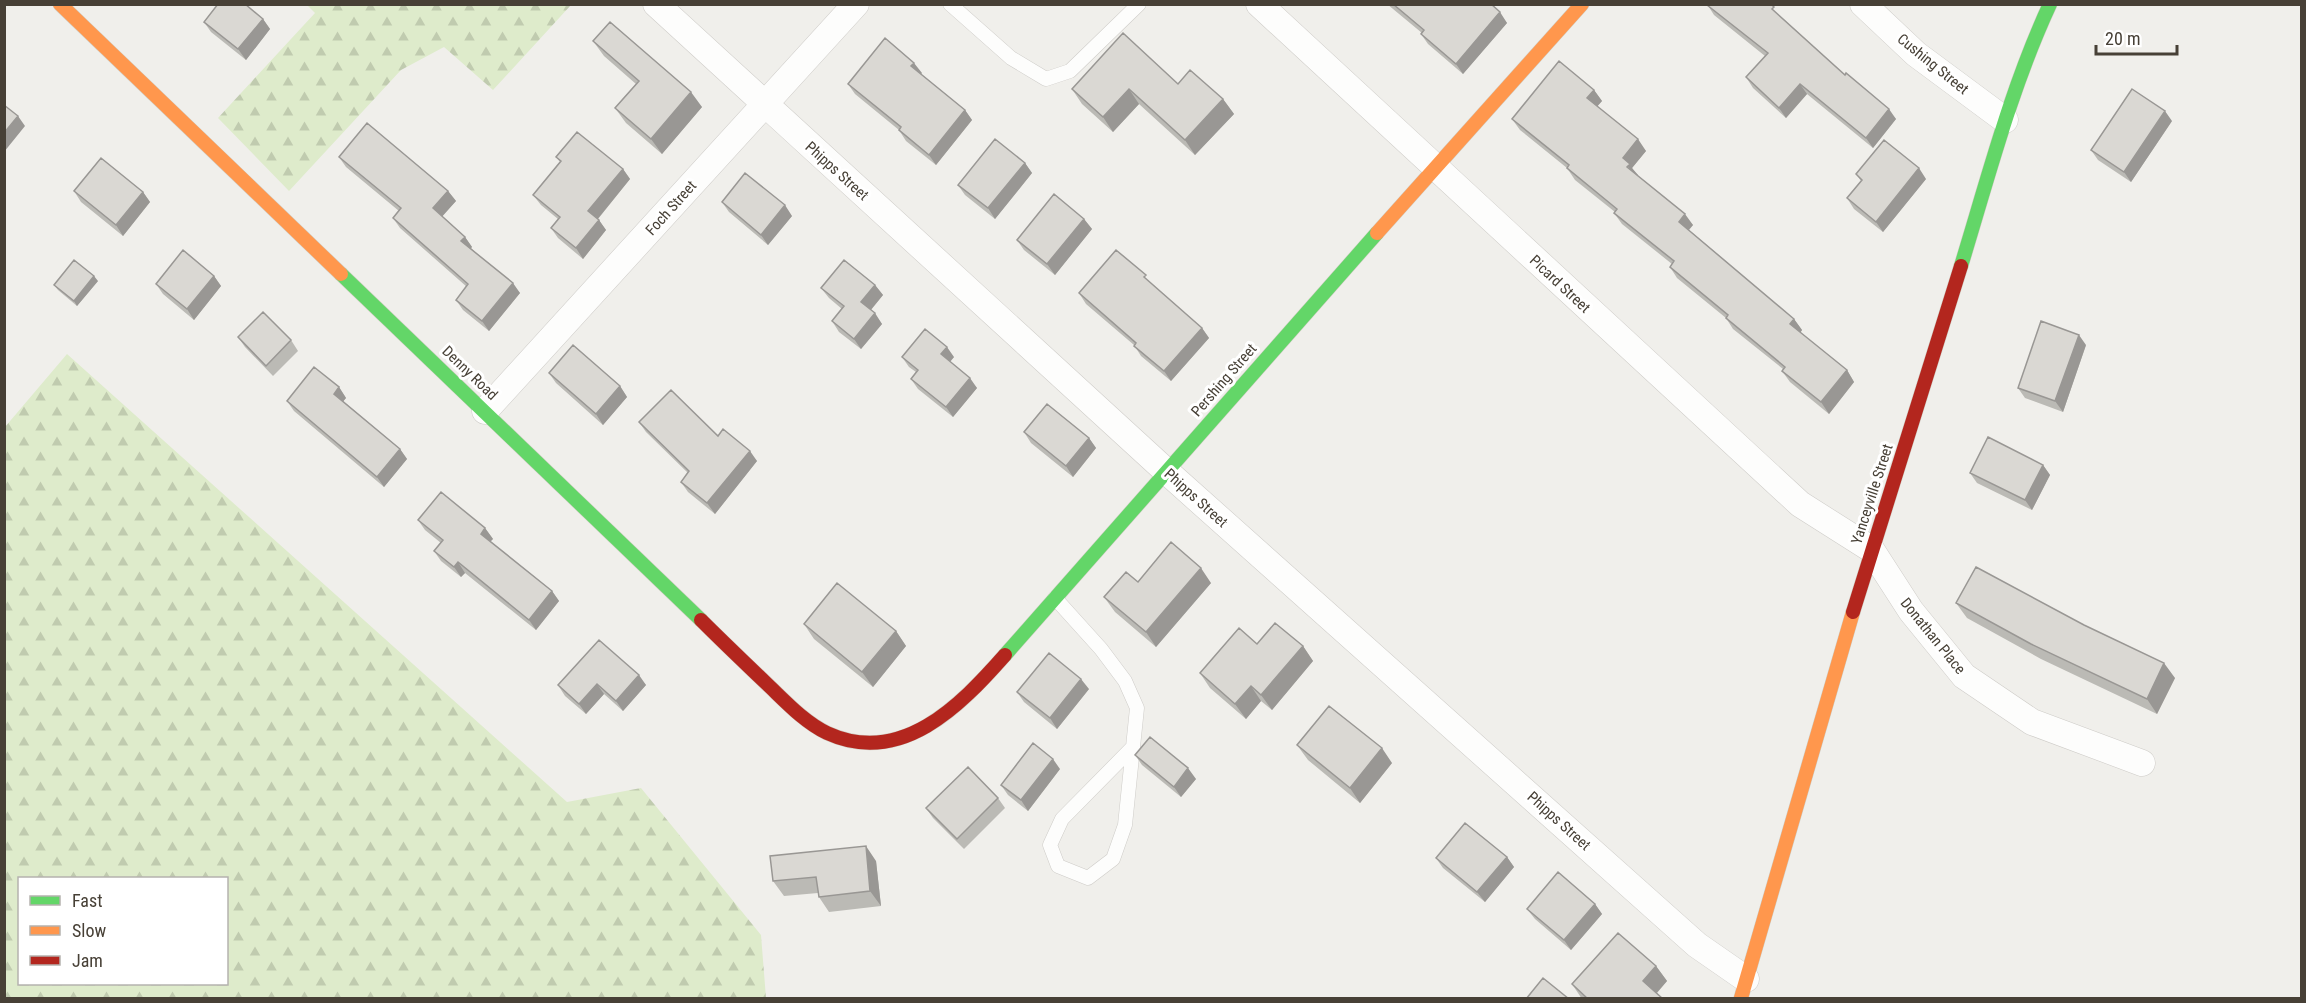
<svg xmlns="http://www.w3.org/2000/svg" width="2306" height="1003" viewBox="0 0 2306 1003" font-family="'Roboto Condensed',sans-serif">
	<style>
		.forest { fill: url(#forest-firs); fill-rule: evenodd }
		.lines { fill: none; stroke-linecap: round; stroke-linejoin: round }
		.lane-casing { stroke: #ceccc8; stroke-width: 15 }
		.street-casing { stroke: #ceccc8; stroke-width: 27 }
		.fast-casing { stroke: #cfccc2; stroke-width: 15 }
		.slow-casing { stroke: #cfccc2; stroke-width: 15 }
		.jam-casing { stroke: #cfccc2; stroke-width: 15 }
		.lane { stroke: #fdfdfc; stroke-width: 14 }
		.street { stroke: #fdfdfc; stroke-width: 26 }
		.fast { stroke: #63d668; stroke-width: 14 }
		.slow { stroke: #ff974d; stroke-width: 14 }
		.jam { stroke: #b3261e; stroke-width: 14 }
		.wall { fill: #bbbab5 }
		.shaded-wall { fill: #999794 }
		.building { fill: #dad8d3; stroke: #999794; stroke-width: 1.5 }
		.labels { text-anchor: middle; dominant-baseline: central; stroke-width: 6; stroke-linejoin: round; paint-order: stroke }
		.street-label { font-size: 15px; fill: #474036; stroke: #fff }
	</style>
	<defs>
		<pattern id="forest-firs" width="22" height="20" patternUnits="userSpaceOnUse" patternTransform="scale(1.5)"><rect width="22" height="20" fill="#deebcb"/><path d="M5 1l3.5 6h-7zM16 11l3.5 6h-7z" fill="#c0cbaf"/></pattern>
	</defs>
	<rect width="100%" height="100%" fill="#f0efeb"/>
	<path class="forest" d="M307,5H571L493,90L444,47L401,70L289,191L218,118L315,13Z
		M67,354L567,802L641,788L761,935L766,998H5V427ZM20,878H226V984H20Z"/>
	<g class="lines">
		<g class="lane-casing">
			<path id="lane" d="M950,4L1011,58L1046,79L1070,71L1139,4
				M1055,598L1101,649L1125,681L1137,708L1125,825L1113,859L1088,878L1058,866L1050,845L1062,819L1131,749"/>
		</g>
		<g class="street-casing">
			<path id="street" d="M656,4L1166,471L1697,945L1746,979
				M1259,4L1800,504L1871,549L1911,611L1964,676L2032,722L2142,763
				M1863,4L1916,54L2005,120
				M485,411L856,4"/>
		</g>
		<g class="fast-casing">
			<path id="fast" d="M1961,266C1988,178 2011,88 2050,4
				M341,274L701,620
				M1005,655L1377,233"/>
		</g>
		<g class="slow-casing">
			<path id="slow" d="M60,4L341,274
				M1377,233L1582,4
				M1741,998L1853,612"/>
		</g>
		<g class="jam-casing">
			<path id="jam" d="M1853,612L1961,266
				M701,620C723,642 745,663 767,684C785,701 804,722 827,733C901,767 960,706 1005,655"/>
		</g>
		<use href="#lane" class="lane"/>
		<use href="#street" class="street"/>
		<use href="#fast" class="fast"/>
		<use href="#slow" class="slow"/>
		<use href="#jam" class="jam"/>
	</g>
	<path class="wall" d="M1387,4H1491L1507,23L1463,74L1428,44L1421,34L1422,33Z
		M1707,4L1780,16L1845,75L1896,119L1873,148L1807,94L1786,118L1753,88L1746,77L1765,56L1714,15Z
		M263,19L270,29L246,60L211,32L204,22Z
		M593,41L702,107L662,154L626,123L615,108L636,84L604,56Z
		M922,73L921,74L965,110L972,120L936,165L906,141L899,130L855,94L848,84Z
		M1178,84L1223,99L1234,114L1195,155L1139,104L1113,132L1082,104L1072,89Z
		M1594,90L1602,101L1597,106L1646,151L1632,168L1637,175L1693,225L1689,230L1794,319L1802,330L1800,333L1847,370L1854,382L1829,414L1790,382L1782,371L1783,369L1733,329L1726,318L1677,278L1670,267L1672,264L1622,224L1614,213L1615,212L1575,180L1567,168L1520,130L1512,119Z
		M2172,121L2131,182L2098,160L2091,150Z
		M339,157L448,191L456,201L442,216L465,237L472,247L471,248L520,293L489,331L463,310L456,300L467,287L400,228L393,218L399,211L346,167Z
		M556,157L623,169L630,179L598,219L606,230L583,259L558,238L551,228L558,219L541,205L533,195L560,162Z
		M1025,163L1032,173L995,219L965,195L958,185Z
		M1856,174L1926,179L1883,232L1854,209L1847,198L1861,181Z
		M74,191L143,192L150,202L123,236L81,202Z
		M722,202L792,216L768,245L729,212Z
		M1084,219L1092,229L1055,275L1024,250L1017,240Z
		M214,276L221,286L194,320L163,294L156,284Z
		M98,281L77,306L58,290L54,285Z
		M1151,283L1202,328L1209,338L1171,381L1141,356L1134,345L1086,304L1079,293Z
		M875,285L883,295L871,310L882,324L861,349L839,332L832,321L842,309L829,298L821,288Z
		M238,337L291,340L298,351L273,376L245,347Z
		M2086,345L2063,412L2025,398L2018,388Z
		M902,357H954L950,362L977,388L953,417L918,389L911,379L916,372L909,367Z
		M549,373L620,386L627,397L603,425L556,383Z
		M339,387L346,398L343,401L400,449L407,459L384,487L294,411L287,401Z
		M639,422L718,436L757,461L715,514L688,492L681,482L688,473L646,432Z
		M1024,432L1089,438L1096,448L1073,477L1031,443Z
		M2043,465L2050,475L2032,510L1977,483L1970,473Z
		M418,520L485,528L493,539L490,541L552,591L559,601L536,630L465,573L461,577L441,561L434,551L441,543L425,530Z
		M1138,582L1211,583L1156,647L1115,612L1104,597Z
		M1956,603L2175,678L2157,714L2041,659L1967,618Z
		M804,624L896,631L906,646L873,687L814,639Z
		M599,640L646,685L623,711L604,694L586,714L565,696L558,685Z
		M1257,644L1303,646L1313,661L1272,710L1261,701L1246,719L1210,688L1200,673Z
		M1089,689L1057,729L1024,702L1017,692Z
		M1297,745L1392,763L1360,803L1308,760Z
		M1135,755L1196,779L1181,797L1142,765Z
		M1060,769L1028,811L1008,795L1001,785Z
		M998,798L1005,808L964,849L933,818L926,808Z
		M1507,857L1514,867L1485,902L1443,868L1436,858Z
		M876,861L881,906L829,912L819,897L818,893L784,896L773,881Z
		M1595,904L1602,914L1571,950L1535,919L1527,909Z
		M1656,966L1667,981L1657,993L1663,999H1582L1572,984Z"/>
	<path class="shaded-wall" d="M1500,12L1507,23L1463,74L1456,64Z
		M263,19L270,29L246,60L238,49Z
		M914,63L922,73L918,77L911,66Z
		M1800,84L1807,94L1786,118L1779,108Z
		M1129,89L1139,104L1113,132L1103,117Z
		M1594,90L1602,101L1595,109L1587,98Z
		M691,92L702,107L662,154L651,139Z
		M1223,99L1234,114L1195,155L1185,140Z
		M1889,109L1896,119L1873,148L1866,138Z
		M965,110L972,120L936,165L929,155Z
		M2165,111L2172,121L2131,182L2124,172Z
		M18,116L25,126L4,152V133Z
		M1638,139L1646,151L1632,168L1638,175L1635,178L1623,158Z
		M1025,163L1032,173L995,219L988,208Z
		M1919,168L1926,179L1883,232L1876,222Z
		M623,169L630,179L596,221L588,211Z
		M448,191L456,201L440,219L433,208Z
		M143,192L150,202L123,236L116,225Z
		M785,205L792,216L768,245L761,235Z
		M1685,214L1693,225L1686,233L1679,222Z
		M1084,219L1092,229L1055,275L1047,264Z
		M599,220L606,230L583,259L576,248Z
		M465,237L472,247L468,251L461,241Z
		M94,276L98,281L77,306L74,301Z
		M214,276L221,286L194,320L187,309Z
		M513,283L520,293L489,331L482,321Z
		M875,285L883,295L869,312L861,302Z
		M875,313L882,324L861,349L854,339Z
		M1794,319L1802,330L1798,336L1790,324Z
		M1202,328L1209,338L1171,381L1164,371Z
		M2079,335L2086,345L2063,412L2055,401Z
		M947,347L954,357L948,364L941,354Z
		M1847,370L1854,382L1829,414L1821,402Z
		M970,378L977,388L953,417L946,407Z
		M620,386L627,397L603,425L596,414Z
		M339,387L346,398L341,404L334,394Z
		M1089,438L1096,448L1073,477L1066,466Z
		M400,449L407,459L384,487L377,477Z
		M750,451L757,461L715,514L707,503Z
		M2043,465L2050,475L2032,510L2025,500Z
		M485,528L493,539L488,544L481,534Z
		M458,562L465,573L461,577L454,567Z
		M1201,568L1211,583L1156,647L1146,632Z
		M552,591L559,601L536,630L529,620Z
		M896,631L906,646L873,687L862,672Z
		M1303,646L1313,661L1272,710L1261,695Z
		M2164,663L2175,678L2157,714L2147,699Z
		M639,675L646,685L623,711L616,701Z
		M1081,679L1089,689L1057,729L1050,718Z
		M597,684L604,694L586,714L579,704Z
		M1251,686L1261,701L1246,719L1235,704Z
		M1382,748L1392,763L1360,803L1350,788Z
		M1053,759L1060,769L1028,811L1021,800Z
		M1188,768L1196,779L1181,797L1174,787Z
		M866,846L876,861L881,906L870,891Z
		M1507,857L1514,867L1485,902L1477,892Z
		M1595,904L1602,914L1571,950L1564,940Z
		M1656,966L1667,981L1654,996L1643,981Z"/>
	<path class="building" d="M218,4H245L263,19L238,49L204,22Z
		M1393,4H1491L1500,12L1456,64L1421,34L1424,30Z
		M1771,4L1774,7L1772,9L1845,75L1846,73L1889,109L1866,138L1800,84L1779,108L1746,77L1768,53L1707,5Z
		M610,22L691,92L651,139L615,108L639,81L593,41Z
		M1123,33L1178,84L1190,70L1223,99L1185,140L1129,89L1103,117L1072,89Z
		M885,38L914,63L911,66L965,110L929,155L899,130L901,127L848,84Z
		M1559,61L1594,90L1587,98L1638,139L1623,158L1630,164L1627,167L1685,214L1679,222L1794,319L1790,324L1847,370L1821,402L1782,371L1785,367L1726,318L1728,315L1670,267L1674,261L1614,213L1617,209L1567,168L1569,165L1512,119Z
		M2132,89L2165,111L2124,172L2091,150Z
		M4,105L18,116L4,133Z
		M367,123L448,191L433,208L465,237L461,241L513,283L482,321L456,300L468,284L393,218L401,208L339,157Z
		M577,132L623,169L588,211L599,220L576,248L551,228L560,217L533,195L561,161L556,157Z
		M995,139L1025,163L988,208L958,185Z
		M1884,140L1919,168L1876,222L1847,198L1862,180L1856,174Z
		M101,158L143,192L116,225L74,191Z
		M745,173L785,205L761,235L722,202Z
		M1054,194L1084,219L1047,264L1017,240Z
		M183,250L214,276L187,309L156,284Z
		M1116,250L1146,275L1144,277L1202,328L1164,371L1134,346L1136,343L1079,293Z
		M74,260L94,276L74,301L54,285Z
		M844,260L875,285L861,302L875,313L854,339L832,321L844,306L821,288Z
		M263,312L291,340L266,366L238,337Z
		M2041,321L2079,335L2055,401L2018,388Z
		M925,329L947,347L941,354L970,378L946,407L911,379L918,370L902,357Z
		M573,345L620,386L596,414L549,373Z
		M314,367L339,387L334,394L400,449L377,477L287,401Z
		M671,390L718,436L723,429L750,451L707,503L681,482L689,471L639,422Z
		M1047,404L1089,438L1066,466L1024,432Z
		M1988,437L2043,465L2025,500L1970,473Z
		M441,492L485,528L481,534L552,591L529,620L458,562L454,567L434,551L443,540L418,520Z
		M1171,542L1201,568L1146,632L1104,597L1126,572L1138,582Z
		M1976,567L2084,625L2164,663L2147,699L2031,644L1956,603Z
		M837,583L896,631L862,672L804,624Z
		M1275,623L1303,646L1261,695L1251,686L1235,704L1200,673L1239,628L1257,644Z
		M599,640L639,675L616,701L597,684L579,704L558,685Z
		M1049,653L1081,679L1050,718L1017,692Z
		M1329,706L1382,748L1350,788L1297,745Z
		M1150,737L1188,768L1174,787L1135,755Z
		M1033,743L1053,759L1021,800L1001,785Z
		M968,767L998,798L957,839L926,808Z
		M1465,823L1507,857L1477,892L1436,858Z
		M866,846L870,891L819,897L816,877L773,881L770,856Z
		M1558,872L1595,904L1564,940L1527,909Z
		M1618,933L1656,966L1643,981L1663,999H1588L1572,984Z
		M1543,978L1569,999H1526Z"/>
	<g class="labels">
		<g class="street-label">
			<text transform="translate(1933 64) rotate(39)">Cushing Street</text>
			<text transform="translate(837 171) rotate(42)">Phipps Street</text>
			<text transform="translate(671 208) rotate(-48)">Foch Street</text>
			<text transform="translate(1560 284) rotate(43)">Picard Street</text>
			<text transform="translate(470 373) rotate(44)">Denny Road</text>
			<text transform="translate(1224 380) rotate(-49)">Pershing Street</text>
			<text transform="translate(1872 494) rotate(-72)">Yanceyville Street</text>
			<text transform="translate(1196 498) rotate(42)">Phipps Street</text>
			<text transform="translate(1933 636) rotate(51)">Donathan Place</text>
			<text transform="translate(1559 821) rotate(42)">Phipps Street</text>
		</g>
	</g>
	<rect width="2306" height="1003" fill="none" stroke="#474036" stroke-width="12"/>
	<rect x="18" y="877" width="210" height="108" fill="#ffffff" stroke="#b5b3af" stroke-width="1.5"/>
	<rect x="30" y="896" width="30" height="9" fill="#63d668" stroke="#b5b3af" stroke-width="1.5"/>
	<text x="72" y="907" font-size="18" fill="#474036">Fast</text>
	<rect x="30" y="926" width="30" height="9" fill="#ff974d" stroke="#b5b3af" stroke-width="1.5"/>
	<text x="72" y="937" font-size="18" fill="#474036">Slow</text>
	<rect x="30" y="956" width="30" height="9" fill="#b3261e" stroke="#b5b3af" stroke-width="1.5"/>
	<text x="72" y="967" font-size="18" fill="#474036">Jam</text>
	<path d="M2096 45v9h81v-9" fill="none" stroke="#474036" stroke-width="3"/>
	<text x="2105" y="45" font-size="18" fill="#474036" stroke="#ffffff" stroke-width="4.5" paint-order="stroke">20 m</text>
</svg>
